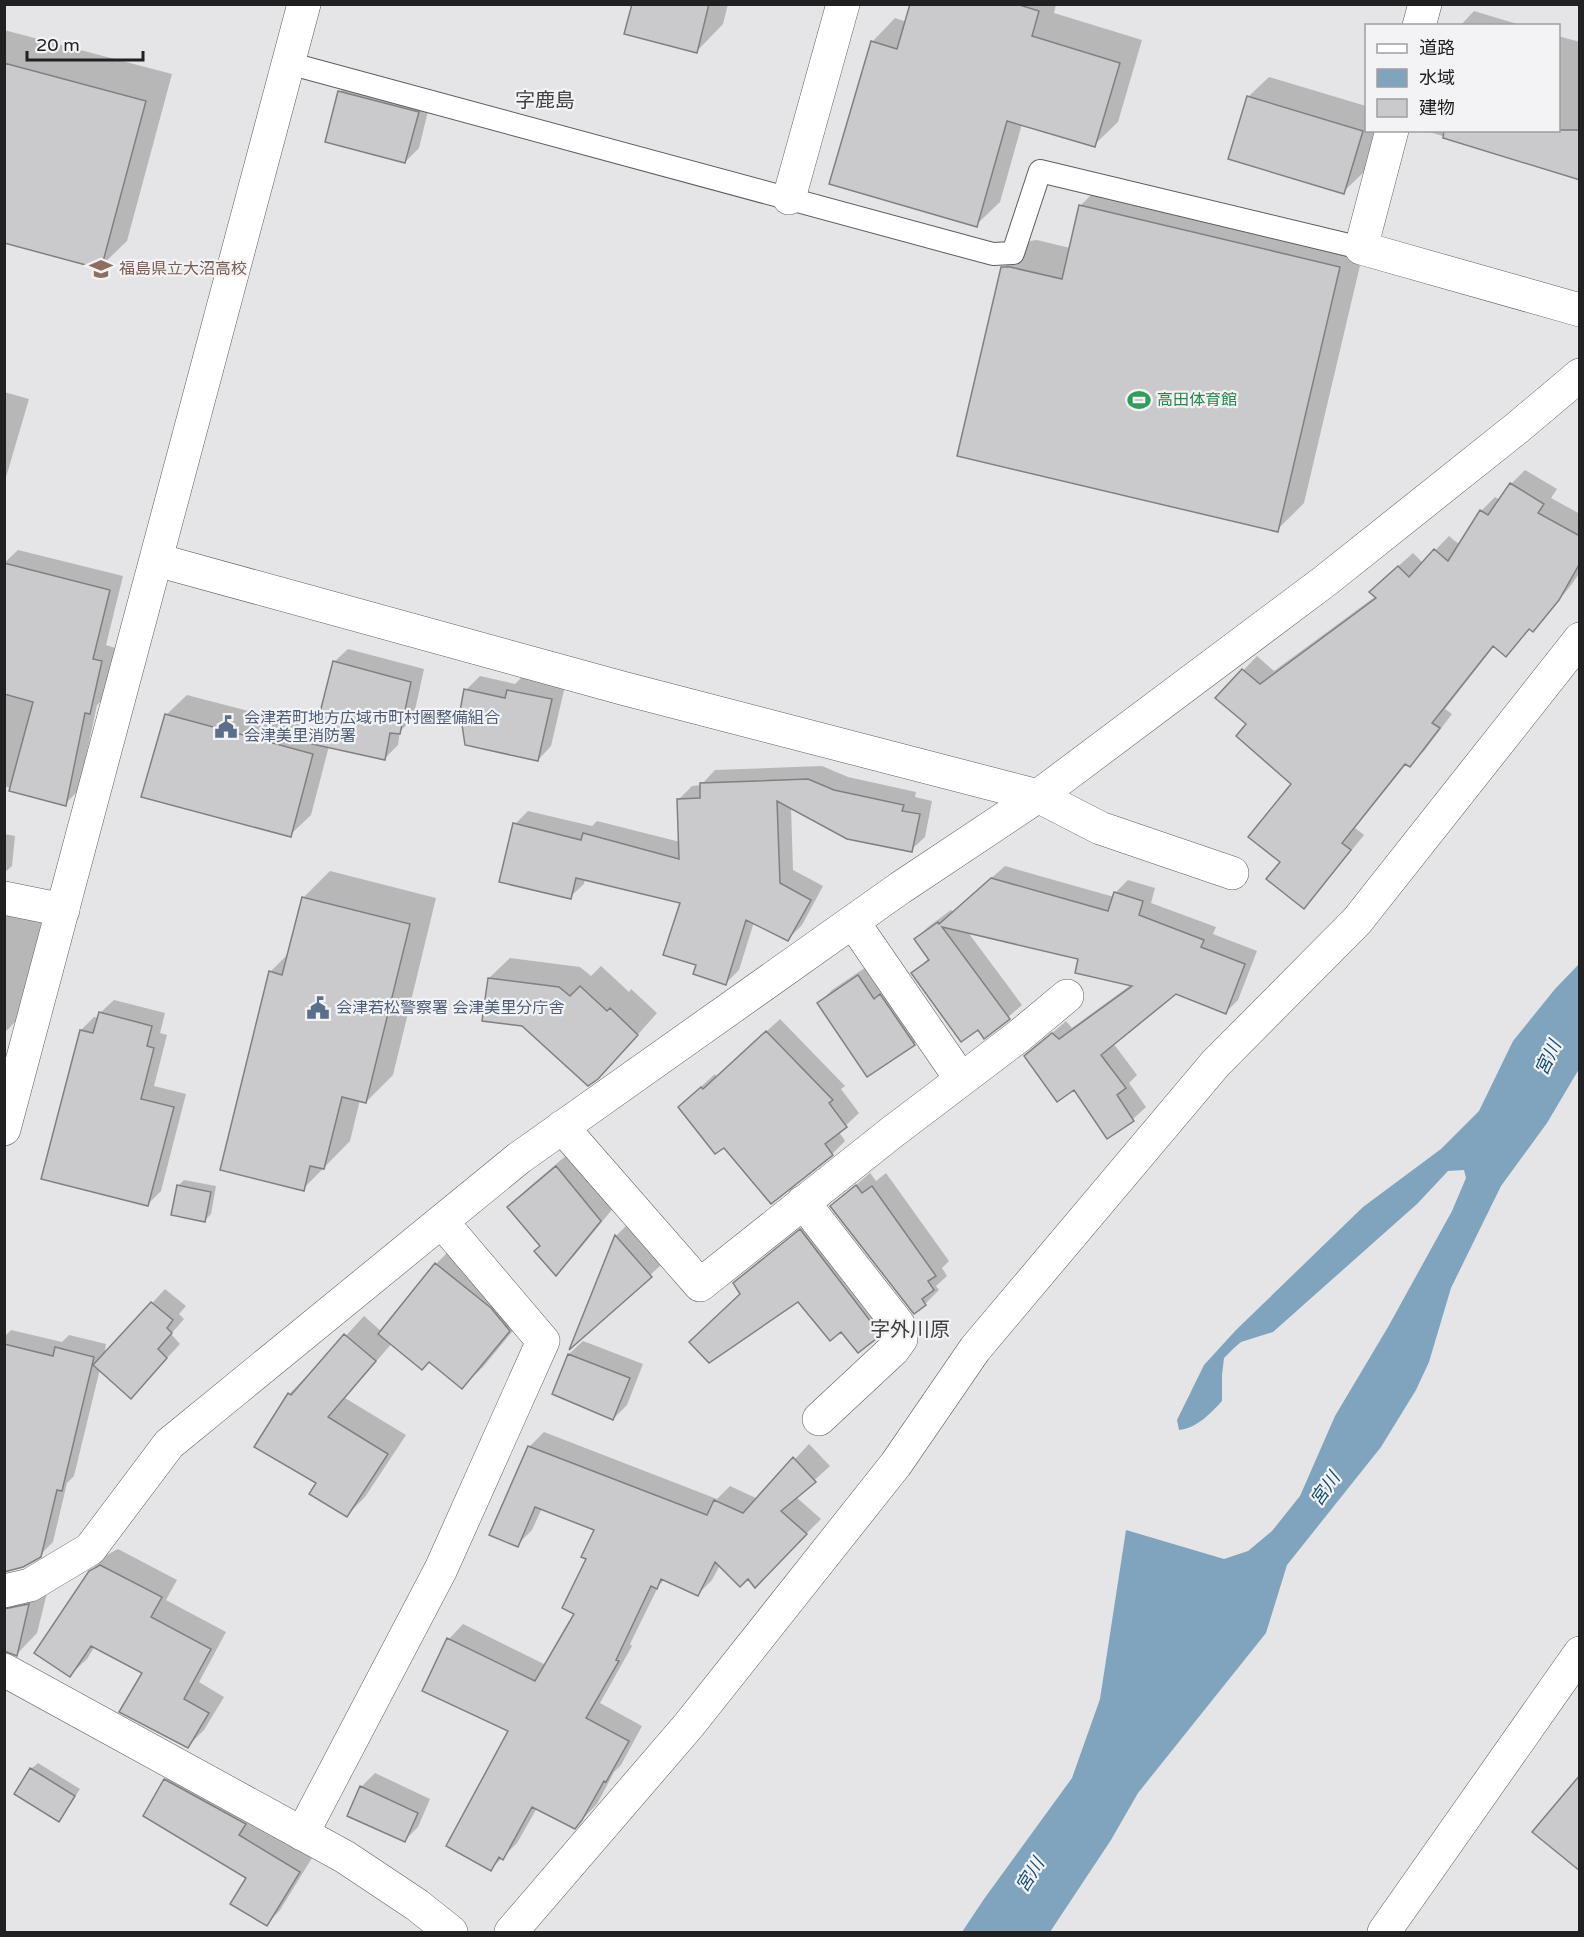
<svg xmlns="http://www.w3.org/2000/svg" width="1584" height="1937" viewBox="0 0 1584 1937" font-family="'Varela Round','Noto Sans JP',sans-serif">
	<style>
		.water { fill: #80a4bd }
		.shadow { fill: #0003 }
		.building { fill: #cacacc; stroke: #808082; stroke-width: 1.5 }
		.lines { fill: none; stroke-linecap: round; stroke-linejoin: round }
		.service-casing { stroke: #5d5d5f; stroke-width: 24 }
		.minor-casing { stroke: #5d5d5f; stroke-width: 34 }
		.tertiary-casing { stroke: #5d5d5f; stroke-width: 34 }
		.service { stroke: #fff; stroke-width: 22 }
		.minor { stroke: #fff; stroke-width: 33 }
		.tertiary { stroke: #fff; stroke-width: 33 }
		.labels { text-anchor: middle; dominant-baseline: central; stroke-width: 4.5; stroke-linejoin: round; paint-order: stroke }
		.education-label { font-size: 16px; fill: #785e54; stroke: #f3f3f5; text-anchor: start }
		.leisure-label { font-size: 16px; fill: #27864d; stroke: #f3f3f5; text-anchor: start }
		.service-label { font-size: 16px; fill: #4e5e75; stroke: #f3f3f5; text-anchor: start }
		.water-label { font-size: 18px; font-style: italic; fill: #0f4d70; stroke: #f3f3f5 }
		.quarter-label { font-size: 20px; fill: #403f41; stroke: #f3f3f5 }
	</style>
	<rect width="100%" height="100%" fill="#e5e5e7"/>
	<path class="water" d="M1579,964V1069L1547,1123L1501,1186L1451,1288L1429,1362L1416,1390L1381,1447L1287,1565L1266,1633L1138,1793L1111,1840L1050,1932H962L984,1899L1072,1778L1100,1699L1126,1530L1224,1559L1248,1551L1272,1531L1300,1496L1335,1416L1388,1327L1452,1211L1466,1178L1464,1170L1448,1171L1417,1204L1273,1332L1241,1342L1234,1348L1224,1358L1222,1375V1401C1210,1414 1197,1428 1179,1430L1177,1420L1204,1365L1236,1330L1363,1207L1441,1149L1479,1111L1513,1041L1555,989Z"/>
	<path class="shadow" d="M633,4H728L723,24L697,51Z
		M911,4H1056L1054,13L1142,40L1118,122L1094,145L1022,124L1000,202L976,225L872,42L895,18L907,22Z
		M1474,11L1524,26H1460Z
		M4,30L172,74L127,241L100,267L4,242Z
		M1558,36L1580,42V178L1423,130H1558Z
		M1269,77L1366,106V130H1376L1364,172L1343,192L1248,97Z
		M353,78L431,99L419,148L405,162L340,92Z
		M1107,179L1366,240L1304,503L1277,530L1003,268L1030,241L1037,240L1070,248L1080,206Z
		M4,392L29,399L4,484Z
		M1525,470L1557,489L1551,498L1580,514V572L1572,584L1546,616L1533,630L1531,628L1506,655L1495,645L1445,709L1452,714L1424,751L1410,765L1407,763L1355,828L1364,835L1317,893L1304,907L1282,862L1294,783L1248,724L1217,698L1257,656L1274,671L1376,596L1385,578L1413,553L1423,563L1449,536L1460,545L1481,511L1495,497L1500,500L1511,484Z
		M18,550L123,576L106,645L115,648L103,699L97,705L79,790L65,804L4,786V563Z
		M348,649L424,669L413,719L400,731L398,745L384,759L329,746L311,815L290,835L166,715L187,695L317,729L334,662Z
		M480,676L515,684L522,677L565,686L551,746L538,760L466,690Z
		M822,766L848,777L916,792L915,797L932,801L925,837L911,850L791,807L793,870L823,886L802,925L788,939L754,922L739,970L726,983L697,964L682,902L585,879L584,884L570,897L515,824L528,811L592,826L597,821L680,842L679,799L692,786L701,785L715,770Z
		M4,834L15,836L12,866L4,873Z
		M1005,866L1114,897L1115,893L1128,880L1155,888L1151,903L1216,927L1213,934L1257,951L1238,1000L1226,1012L1176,993L1113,1043L1137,1075L1129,1083L1146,1107L1133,1119L1108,1137L1074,1088L1026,1056L1066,1021L1072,1028L1132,984L1079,958L967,931L1022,1005L985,1037L978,1028L913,973L929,958L916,939L928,927L951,910L953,912Z
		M330,871L436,898L393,1075L366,1102L360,1100L350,1141L303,1189L270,972L290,952L303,898Z
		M4,899L45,915L19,1018L6,1031H4Z
		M510,958L580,967L591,976L601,966L629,992L631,989L657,1013L618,1057L489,978Z
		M872,963L927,1030L914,1044L818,1004L832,990Z
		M114,1000L165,1013L160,1033L167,1035L154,1086L186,1094L161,1191L148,1204L81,1030L94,1017L99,1018L100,1013Z
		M780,1019L845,1086L841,1089L859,1113L839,1132L845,1141L832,1154L693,1094L715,1074L717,1077Z
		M575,1148L619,1201L574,1256L556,1274L542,1246L509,1207L528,1188Z
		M870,1173L876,1181L886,1173L949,1261L942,1268L947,1276L936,1286L939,1290L925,1304L832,1206Z
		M184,1180L216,1186L211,1214L204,1221L178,1186Z
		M636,1216L671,1256L573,1345L616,1236Z
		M812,1219L891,1323L858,1351L841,1330L798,1300L735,1283Z
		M456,1244L530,1310L483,1367L462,1387L429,1361L392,1343L345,1398L406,1435L365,1497L347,1515L318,1482L289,1394L308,1375L309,1376L364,1316L382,1332L436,1264Z
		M165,1289L186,1306L179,1314L184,1319L171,1334L180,1344L131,1397L100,1369L74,1476L67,1483L53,1542L40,1555L4,1571V1337L11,1330L62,1342L69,1335L106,1344L104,1356Z
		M583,1341L643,1364L627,1405L613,1419L569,1354Z
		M544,1432L717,1499L730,1486L758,1499L809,1444L830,1466L796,1497L821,1519L755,1585L748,1577L720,1565L712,1580L698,1594L665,1579L659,1585L630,1644L632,1646L600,1703L642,1726L621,1765L614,1772L597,1804L575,1827L537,1808L517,1843L491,1869L510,1731L424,1690L449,1639L463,1624L546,1665L576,1613L596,1529L542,1508L532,1530L517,1545L529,1447Z
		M118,1549L177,1580L166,1600L226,1632L199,1682L224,1697L204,1730L188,1746L144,1673L95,1646L87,1659L70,1675L90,1572L107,1555Z
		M49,1585L37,1633L17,1654L4,1646V1602Z
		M38,1763L80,1789L65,1813L58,1820L31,1769Z
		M179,1767L252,1821L312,1858L280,1910L267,1924L248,1877L166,1780Z
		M375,1773L430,1799L418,1827L404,1841L361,1787Z"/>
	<path class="building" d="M632,4H709L697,53L624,34Z
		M910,4H1016L1039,11L1032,36L1120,63L1095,147L1007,121L977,227L829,184L871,41L897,49Z
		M4,63L146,101L101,269L4,243Z
		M338,91L419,112L405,163L325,142Z
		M1247,96L1363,131L1344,194L1228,159Z
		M1444,130H1580V180L1443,138Z
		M1079,205L1340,267L1278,532L957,456L1001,267H1010L1062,279Z
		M1510,483L1544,504L1538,513L1580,536V563L1559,600L1533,632L1529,629L1506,657L1493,646L1432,723L1440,728L1410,767L1405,764L1342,843L1351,850L1304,909L1266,879L1280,862L1248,837L1291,784L1236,736L1246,724L1215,698L1242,669L1260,684L1376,598L1369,592L1398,566L1409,577L1434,549L1448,561L1480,510L1488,515Z
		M4,563L110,590L93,659L102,661L90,714L85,713L66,806L9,791L33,702L4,694Z
		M333,661L411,682L400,734L390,733L385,760L312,744Z
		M464,689L505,698L507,690L552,699L538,761L465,745L460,711Z
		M165,714L313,754L291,837L141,797Z
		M808,779L834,790L904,805L902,811L920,814L912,852L847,839L777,801L780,883L811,900L788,941L746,920L726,985L693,974L696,965L663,955L680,903L576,878L571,899L499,882L513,823L581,840L583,833L679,859L677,799L700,798V783Z
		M991,878L1108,911L1114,892L1143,901L1139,915L1204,940L1201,947L1245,964L1226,1014L1176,994L1101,1055L1126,1088L1117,1095L1134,1121L1107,1139L1074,1090L1057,1102L1024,1056L1052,1033L1059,1039L1132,986L1075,973L1078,959L942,927L1010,1019L984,1039L978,1030L961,1042L911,973L929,960L914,939L938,922L939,924Z
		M302,897L410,924L366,1103L342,1097L324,1169L310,1166L304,1191L220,1170L269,971L282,975Z
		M858,975L874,999L880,994L915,1045L867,1077L817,1003Z
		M488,978L559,987L570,996L580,986L607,1011L610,1008L638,1035L598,1079L588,1086L522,1026L482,1021Z
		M99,1012L152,1026L147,1046L154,1048L141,1099L174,1107L148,1206L41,1179L80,1030L93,1033Z
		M766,1031L833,1100L829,1103L847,1127L825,1144L833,1155L771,1204L724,1148L715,1154L678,1107L701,1087L703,1089Z
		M556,1166L601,1221L556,1276L534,1251L540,1246L507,1207Z
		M177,1185L211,1192L205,1222L171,1215Z
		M856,1185L862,1193L872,1186L936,1276L928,1281L934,1290L922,1299L926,1305L914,1314L830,1206Z
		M800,1229L881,1335L858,1353L841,1332L830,1341L798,1302L709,1363L689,1342L740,1294L733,1283Z
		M615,1235L652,1277L569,1350Z
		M435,1263L491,1308L510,1331L462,1389L429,1362L422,1370L378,1334Z
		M151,1302L173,1320L167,1328L172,1333L158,1349L167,1358L131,1399L93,1365Z
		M344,1334L376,1361L328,1417L388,1454L347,1517L309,1494L316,1483L254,1447L288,1393L291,1395Z
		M4,1344L53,1356L55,1347L94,1357L62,1491L57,1490L41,1557L23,1567L4,1572Z
		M568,1354L630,1378L613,1420L552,1394Z
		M528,1446L707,1515L714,1500L743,1513L793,1457L816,1482L781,1511L807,1534L755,1588L748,1579L740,1587L715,1562L698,1596L661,1579L657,1589L651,1586L616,1660L619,1661L586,1718L629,1741L606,1782L604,1781L582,1820L575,1829L532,1807L503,1860L499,1857L491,1871L446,1846L508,1731L422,1691L447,1638L535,1681L574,1614L562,1608L586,1559L581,1557L594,1530L535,1507L518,1547L489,1535Z
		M100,1565L162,1597L151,1617L211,1649L184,1699L209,1713L188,1748L119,1712L142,1673L91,1646L70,1677L34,1653L89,1571Z
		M29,1604L17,1656L4,1651V1609Z
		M30,1768L75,1796L59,1822L14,1794Z
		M1580,1775V1871L1532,1832Z
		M164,1779L246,1824L239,1835L300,1872L267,1926L230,1904L246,1878L143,1816Z
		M360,1786L418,1813L405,1842L347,1816Z"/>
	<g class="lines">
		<g class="service-casing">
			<path id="service" d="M288,63L993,254L1013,253L1040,171L1361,248"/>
		</g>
		<g class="minor-casing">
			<path id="minor" d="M1419,26L1425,4
				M1392,130L1361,248L1580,310
				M789,198L843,4
				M157,560L622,688L1038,796L1100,828L1232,873
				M4,898L63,910
				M853,922L961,1079
				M562,1127L700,1285L891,1133L1019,1036L1067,996
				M803,1202L898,1324L901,1339L893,1350L819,1419
				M4,1591L30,1585L90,1549L169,1444L519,1158L900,888L1038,796L1325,581L1517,428L1580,375
				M4,1670L345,1857L417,1905L451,1932
				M302,1834L441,1569L543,1341L442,1222
				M511,1932L689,1725L896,1464L975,1349L1215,1064L1357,921L1580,639
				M1384,1932L1580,1653"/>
		</g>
		<g class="tertiary-casing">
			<path id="tertiary" d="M4,1129L304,4"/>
		</g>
		<use href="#service" class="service"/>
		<use href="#minor" class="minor"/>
		<use href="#tertiary" class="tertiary"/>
	</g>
	<defs>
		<g id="school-bare" transform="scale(1.8)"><path d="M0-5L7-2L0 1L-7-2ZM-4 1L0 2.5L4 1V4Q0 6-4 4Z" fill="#8d6e63" stroke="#f3f3f5" stroke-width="2.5" paint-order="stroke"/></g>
		<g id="stadium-bare" transform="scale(1.8)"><path d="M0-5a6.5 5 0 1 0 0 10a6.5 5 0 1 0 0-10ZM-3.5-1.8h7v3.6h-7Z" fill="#2e9e5b" stroke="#f3f3f5" stroke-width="2.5" paint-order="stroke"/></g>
		<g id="civic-bare" transform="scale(1.8)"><path d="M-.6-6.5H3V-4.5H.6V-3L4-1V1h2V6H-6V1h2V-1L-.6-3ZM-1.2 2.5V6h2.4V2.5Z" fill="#5c6f8a" stroke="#f3f3f5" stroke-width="2.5" paint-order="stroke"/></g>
	</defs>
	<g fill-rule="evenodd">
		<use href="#school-bare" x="101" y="269"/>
		<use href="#stadium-bare" x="1139" y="400"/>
		<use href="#civic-bare" x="226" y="727"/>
		<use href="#civic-bare" x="318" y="1008"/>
	</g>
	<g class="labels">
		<g class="education-label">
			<text x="119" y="269">福島県立大沼高校</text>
		</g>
		<g class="leisure-label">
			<text x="1157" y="400">高田体育館</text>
		</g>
		<g class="service-label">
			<text x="244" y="718">会津若町地方広域市町村圏整備組合<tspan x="244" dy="18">会津美里消防署</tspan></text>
			<text x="336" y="1008">会津若松警察署 会津美里分庁舎</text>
		</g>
		<g class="water-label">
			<text transform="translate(1548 1058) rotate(-65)">宮川</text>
			<text transform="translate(1325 1489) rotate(-55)">宮川</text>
			<text transform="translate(1030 1875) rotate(-58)">宮川</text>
		</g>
		<g class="quarter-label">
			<text x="545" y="101">字鹿島</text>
			<text x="910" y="1330">字外川原</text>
		</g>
	</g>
	<rect width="1584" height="1937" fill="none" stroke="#222122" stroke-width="12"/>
	<rect x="1365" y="24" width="195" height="108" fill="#f3f3f5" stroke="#9f9fa1" stroke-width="1.5"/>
	<rect x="1377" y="44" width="30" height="9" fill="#ffffff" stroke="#9f9fa1" stroke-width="1.5"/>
	<text x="1419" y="54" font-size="18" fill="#222122">道路</text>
	<rect x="1377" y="69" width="30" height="18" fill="#80a4bd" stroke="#9f9fa1" stroke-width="1.5"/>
	<text x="1419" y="84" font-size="18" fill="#222122">水域</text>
	<rect x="1377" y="99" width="30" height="18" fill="#cacacc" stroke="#9f9fa1" stroke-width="1.5"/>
	<text x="1419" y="114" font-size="18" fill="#222122">建物</text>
	<path d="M27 51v9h116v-9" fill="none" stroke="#222122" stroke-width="3"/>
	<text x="36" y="51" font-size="18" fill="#222122" stroke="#f3f3f5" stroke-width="4.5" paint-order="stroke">20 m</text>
</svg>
